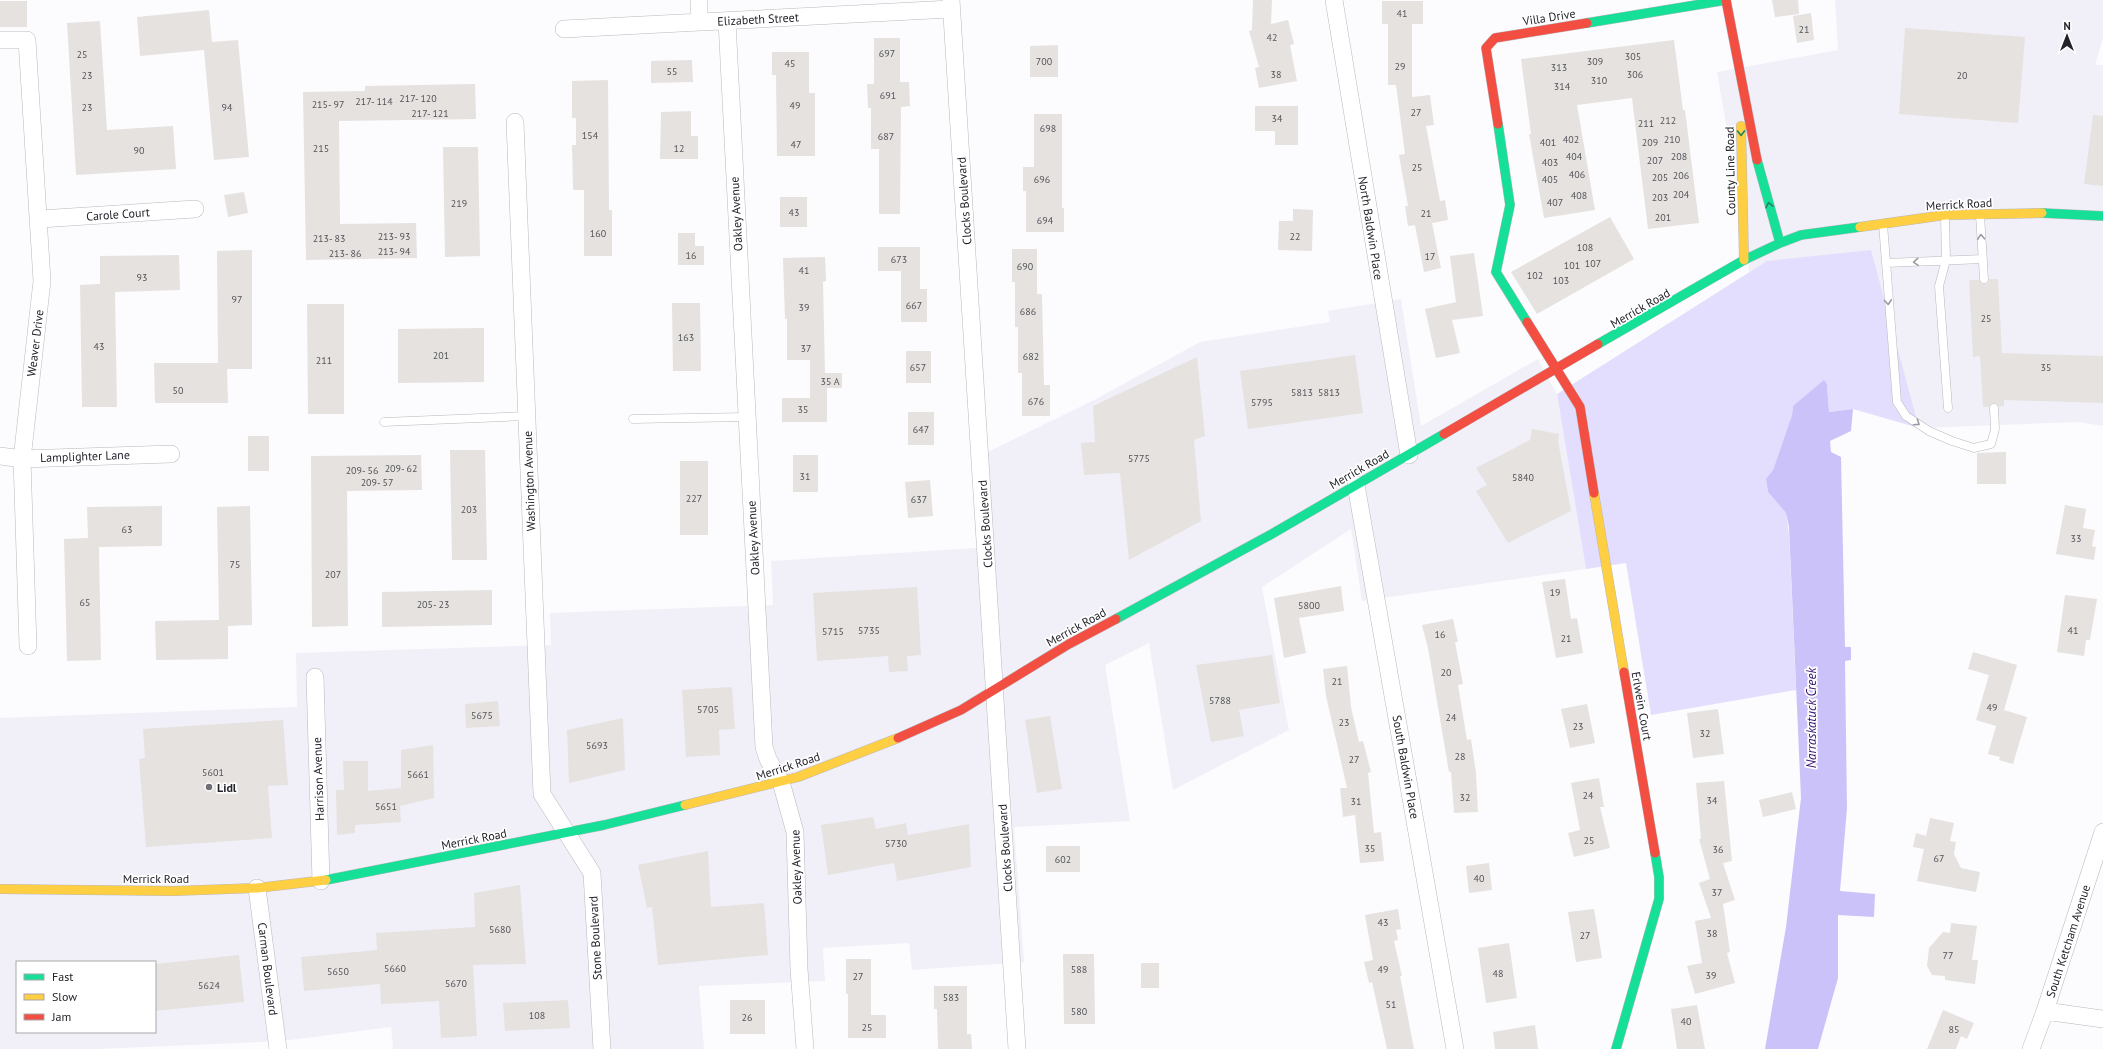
<svg xmlns="http://www.w3.org/2000/svg" width="2103" height="1049" viewBox="0 0 2103 1049" font-family="'PT Sans',sans-serif">
	<style>
		.built { fill: #f1f0f9; fill-rule: evenodd }
		.green { fill: #e3defd }
		.water { fill: #ccc2fa }
		.building { fill: #e5e2e0 }
		.lines { fill: none; stroke-linecap: round; stroke-linejoin: round }
		.lane-casing { stroke: #b9b8bd; stroke-width: 9 }
		.street-casing { stroke: #b9b8bd; stroke-width: 18 }
		.fast-casing { stroke: #b9b8bd; stroke-width: 10 }
		.slow-casing { stroke: #b9b8bd; stroke-width: 10 }
		.jam-casing { stroke: #b9b8bd; stroke-width: 10 }
		.lane { stroke: #fff; stroke-width: 8 }
		.street { stroke: #fff; stroke-width: 17 }
		.fast { stroke: #16e098; stroke-width: 9 }
		.slow { stroke: #ffcf43; stroke-width: 9 }
		.jam { stroke: #f24e42; stroke-width: 9 }
		.oneway { stroke: #1d8262 }
		.oneway2 { stroke: #9c9ca0 }
		.poi-dot { fill: #706f75; stroke: #fff; stroke-width: 1.5 }
		.labels { text-anchor: middle; dominant-baseline: central; stroke-width: 3.5; stroke-linejoin: round; paint-order: stroke }
		.number-label { font-size: 10px; fill: #545358 }
		.street-label { font-size: 12px; fill: #24232b; stroke: #fff }
		.poi-label { font-size: 12px; font-weight: bold; fill: #24232b; stroke: #fff; text-anchor: start }
		.water-label { font-size: 13px; font-style: italic; fill: #310d6a; stroke: #fff }
	</style>
	<rect width="100%" height="100%" fill="#fcfcfe"/>
	<path class="built" d="M1835,0H2103V38L2095,65H2103V426L2078,422L1919,428L1768,261L1749,272L1746,240L1717,72L1838,50Z
		M1401,299L1421,426L1538,359L1557,394L1586,569L1362,601L1351,529L1262,587L1289,730L1173,790L1149,643L1105,665L1130,821L1014,827L1024,962L912,970L909,943L823,948L825,981L699,986L704,1049H393L391,1027L282,1041L98,1049H0V718L297,707L296,653L551,645L550,613L773,605L771,561L991,547L986,453L1096,399L1200,342L1330,322L1328,311ZM17,962H155V1032H17Z"/>
	<path class="green" d="M1871,250L1919,428L1853,409L1829,412L1827,385L1793,406L1792,415L1773,470L1766,480L1768,492L1786,513L1789,534L1796,690L1651,715L1626,563L1586,569L1557,394L1767,261Z"/>
	<path class="water" d="M1824,380L1827,385L1829,412L1853,409L1851,431L1830,441L1831,452L1841,457L1845,647H1851V660L1845,661L1847,808L1840,891L1875,894L1874,917L1838,915V978L1818,1049H1765L1786,927L1801,798L1789,527L1786,513L1768,492L1766,479L1773,470L1792,415L1793,406Z"/>
	<path class="building" d="M1253,0H1272L1271,24L1288,20L1294,44L1290,45L1297,81L1259,88L1255,68L1259,67L1249,31L1252,30Z
		M1772,0H1798L1799,14L1775,17Z
		M0,1H27V27H0Z
		M1382,1H1423V24H1412V97L1430,95L1434,125L1426,126L1440,201L1445,200L1448,220L1432,223L1441,268L1424,272L1415,225L1408,226L1405,206H1408L1399,155L1405,154L1396,85H1388V24H1382Z
		M209,10L212,42L238,40L249,157L214,160L204,50L140,56L137,17Z
		M1811,13L1814,40L1797,43L1793,16Z
		M100,21L107,130L173,126L176,169L76,175L67,23Z
		M1905,28L2025,37L2018,123L1899,114Z
		M874,38H900V82H909L910,106L901,107L900,214H879V149H871V108H868L867,84H874Z
		M1674,40L1683,110H1685L1699,223L1648,229L1632,98L1577,105L1595,210L1544,218L1529,134H1531L1521,59Z
		M1058,45V77H1030V46Z
		M772,52H809V93H815V156H777L776,75H772Z
		M692,60L693,82L651,83V61Z
		M608,80L609,210H612V256H584V190H573L572,145H576V118H572V81Z
		M475,84L476,119L339,121L340,224L416,223L417,258L306,260L303,92L365,91V86Z
		M1255,106H1298V145H1275V131H1255Z
		M691,111V136H698V159H660L661,112Z
		M1034,114H1062V208H1064V232H1026V191H1023V167H1034Z
		M2093,115L2103,116V186L2084,184Z
		M443,147H478L480,256L445,257Z
		M244,192L248,213L228,217L224,195Z
		M780,197H807V227H780Z
		M1293,209L1313,210L1312,251L1278,250L1279,221H1293Z
		M1610,217L1634,259L1537,314L1511,272Z
		M678,233H695V246H704V265H678Z
		M878,247H920V289H927V322H901V271H878Z
		M1012,249H1037V294H1042L1044,385H1050V416H1022V373H1018V327H1015V282H1012Z
		M252,250V369H227L228,403H155L154,363H218L217,251Z
		M1474,253L1483,316L1452,320L1460,353L1436,358L1425,309L1456,302L1450,256Z
		M179,255L180,290L115,292L117,407H82L80,285L100,284V256Z
		M825,257L826,281L823,282L825,373H842V388H827V422H782V398H810V360H787V319H785L783,258Z
		M1989,279H1998L2002,353L2103,356V403L2004,400V406L1999,407L1994,403L1989,407H1983L1980,356L1973,357L1969,280H1979L1984,284L1987,283Z
		M672,303H700L701,371H673Z
		M307,304H344V414H308Z
		M484,328V382L398,383V329Z
		M906,351H931V383H906Z
		M1355,355L1363,413L1248,429L1240,371Z
		M1197,357L1205,436L1194,440L1201,521L1129,560L1120,473L1084,475L1081,443L1095,442L1093,406Z
		M908,412H934V445H908Z
		M1532,429L1559,434L1558,441L1571,511L1508,543L1476,491L1487,485L1476,468L1530,440Z
		M248,436H269V471H248Z
		M450,450H485L487,560H452Z
		M2006,452V484H1977V453Z
		M421,455L422,490L347,491L348,626L312,627L311,456Z
		M793,455H818V492H793Z
		M680,461H708V535H680Z
		M930,480L933,516L908,518L905,482Z
		M2065,505L2086,509L2083,528L2095,530L2092,546L2096,547L2094,560L2056,554Z
		M162,506V546L99,547L101,660L67,661L64,539L88,538L87,507Z
		M250,506L252,625L228,626V659L156,660L155,621L219,620L217,507Z
		M1565,579L1571,619L1577,618L1583,653L1556,658L1542,582Z
		M1341,586L1344,611L1299,618L1306,653L1284,658L1274,598Z
		M917,587L921,655L907,656L908,671L889,672L888,656L817,661L813,593Z
		M492,590V625L382,627V592Z
		M2065,595L2097,599L2090,640H2086L2084,656L2057,652Z
		M1453,619L1458,642H1455L1463,684L1458,685L1467,740L1471,739L1476,773L1478,812L1454,813L1451,772H1449L1428,648L1422,625Z
		M1973,652L2017,665L2004,710L2027,717L2013,764L1999,760L2000,757L1988,754L1996,726L1976,720L1989,675L1968,669Z
		M1272,655L1280,703L1239,710L1244,736L1211,742L1196,665Z
		M1347,666L1351,707L1359,742L1363,741L1371,772L1368,773L1374,833L1381,832L1384,861L1360,863L1355,815L1343,817L1340,788H1347L1326,696L1323,669Z
		M732,687L735,729L719,730L720,755L686,757L682,690Z
		M498,701L500,726L466,728L465,704Z
		M1587,704L1595,743L1570,748L1561,709Z
		M1718,709L1724,754L1693,758L1687,713Z
		M1050,716L1062,789L1037,793L1025,720Z
		M623,718L625,770L569,783L567,730Z
		M283,720L288,785L268,786L272,838L146,847L139,759L145,758L143,729Z
		M433,745L434,798L400,806L401,822L355,825V833L337,835L336,790H344L343,761H368V791L401,788V750Z
		M1599,778L1604,807H1600L1610,848L1574,857L1568,833L1580,830L1571,783Z
		M1724,781L1732,861L1723,863L1735,900L1723,904L1730,952L1727,953L1735,983L1695,994L1687,966L1702,963L1695,921L1711,918L1699,883L1710,879L1699,839H1701L1696,783Z
		M1792,792L1796,809L1763,817L1759,800Z
		M873,817L876,829L906,823L908,835L969,824L971,867L897,881L894,863L828,875L821,825Z
		M1930,818L1954,823L1950,841L1956,842L1954,854L1961,868L1980,872L1976,892L1917,881L1924,849L1913,847L1916,833L1926,836Z
		M1046,846H1080V872H1046Z
		M708,851L711,907L764,903L768,955L658,965L652,907L647,908L638,865Z
		M1489,863L1492,890L1469,893L1466,866Z
		M520,885L526,964L473,965L477,1036L441,1038L439,1001L381,1004L380,984L304,991L301,957L377,950L376,933L475,927L474,893Z
		M1398,909L1401,929L1396,930L1398,940L1394,941L1402,976H1400L1414,1049H1387L1372,982L1369,983L1364,962L1373,960L1365,915Z
		M1594,909L1602,958L1576,962L1568,912Z
		M1951,923L1977,926L1972,960H1978L1975,984L1945,980V976L1932,975L1927,966L1929,948L1943,932L1950,933Z
		M1509,943L1517,998L1486,1003L1478,948Z
		M1063,954H1094L1095,1024H1064Z
		M239,955L244,1002L155,1011V964Z
		M846,959H871V1015H886V1038H848V994H846Z
		M1141,963H1159V988H1141Z
		M934,986H967V1034H971L972,1049H938L937,1009H934Z
		M568,1000L570,1028L505,1031L503,1003Z
		M730,1000H765V1034H730Z
		M1697,1005L1705,1049H1677L1671,1009Z
		M1943,1010L1974,1023L1967,1039L1961,1036L1956,1049H1927Z
		M1535,1025L1538,1049H1495L1493,1032Z"/>
	<g class="lines">
		<g class="lane-casing">
			<path id="lane" d="M1980,215L1984,279
				M1945,216L1946,260L1939,286L1948,408
				M1883,224L1897,402L1906,416L1929,431L1952,441L1974,448L1991,444L1995,429L1994,408
				M1886,263L1983,259
				M633,419L746,417
				M384,422L526,416"/>
		</g>
		<g class="street-casing">
			<path id="street" d="M951,0L1017,1049
				M1334,0L1409,455
				M727,21L764,747L768,759L781,782L795,832L799,969L805,1049
				M699,22V0
				M564,29L951,9
				M0,40H27L42,281L22,459L28,646
				M515,122L542,794L592,873L602,1049
				M40,219L195,209
				M0,456L22,459L171,454
				M1356,485L1455,1049
				M315,677L321,881
				M257,888L278,1049
				M2045,1011L2103,1019
				M2031,1049L2045,1011L2103,832"/>
		</g>
		<g class="fast-casing">
			<path id="fast" d="M1587,23L1726,0
				M1498,124L1510,205L1496,272L1527,322
				M1757,160L1780,243
				M2042,213L2103,216
				M1598,344L1744,260L1780,243L1801,235L1860,227
				M1116,619L1270,535L1444,434
				M326,880L604,825L685,805
				M1616,1049L1659,899V877L1655,853"/>
		</g>
		<g class="slow-casing">
			<path id="slow" d="M1741,126L1744,260
				M1860,227L1945,215L2042,213
				M1594,493L1624,672
				M685,805L798,777L898,738
				M0,889L174,891L257,888L326,880"/>
		</g>
		<g class="jam-casing">
			<path id="jam" d="M1726,0L1757,160
				M1498,124L1486,48L1495,38L1587,23
				M1527,322L1580,407L1594,493
				M1444,434L1598,344
				M1624,672L1655,853
				M898,738L961,710L1069,644L1116,619"/>
		</g>
		<use href="#lane" class="lane"/>
		<use href="#street" class="street"/>
		<use href="#fast" class="fast"/>
		<use href="#slow" class="slow"/>
		<use href="#jam" class="jam"/>
	</g>
	<defs><path id="oneway-chevron" d="M-2-3.5L2.5 0L-2 3.5" fill="none" stroke-width="1.6" stroke-linecap="round" stroke-linejoin="round"/></defs>
	<g class="oneway">
		<use href="#oneway-chevron" transform="translate(1741 133) rotate(89)"/>
		<use href="#oneway-chevron" transform="translate(1769 205) rotate(-103)"/>
	</g>
	<g class="oneway2">
		<use href="#oneway-chevron" transform="translate(1981 237) rotate(-93)"/>
		<use href="#oneway-chevron" transform="translate(1916 262) rotate(177)"/>
		<use href="#oneway-chevron" transform="translate(1888 302) rotate(86)"/>
		<use href="#oneway-chevron" transform="translate(1917 423) rotate(34)"/>
	</g>
	<circle class="poi-dot" cx="209" cy="787" r="4"/>
	<g class="labels">
		<g class="number-label">
			<text x="1402" y="13">41</text>
			<text x="1804" y="29">21</text>
			<text x="1272" y="37">42</text>
			<text x="887" y="53">697</text>
			<text x="82" y="54">25</text>
			<text x="1633" y="56">305</text>
			<text x="1044" y="61">700</text>
			<text x="1595" y="61">309</text>
			<text x="790" y="63">45</text>
			<text x="1400" y="66">29</text>
			<text x="1559" y="67">313</text>
			<text x="672" y="71">55</text>
			<text x="1276" y="74">38</text>
			<text x="1635" y="74">306</text>
			<text x="87" y="75">23</text>
			<text x="1962" y="75">20</text>
			<text x="1599" y="80">310</text>
			<text x="1562" y="86">314</text>
			<text x="888" y="95">691</text>
			<text x="418" y="98">217- 120</text>
			<text x="374" y="101">217- 114</text>
			<text x="328" y="104">215- 97</text>
			<text x="795" y="105">49</text>
			<text x="87" y="107">23</text>
			<text x="227" y="107">94</text>
			<text x="1416" y="112">27</text>
			<text x="430" y="113">217- 121</text>
			<text x="1277" y="118">34</text>
			<text x="1668" y="120">212</text>
			<text x="1646" y="123">211</text>
			<text x="1048" y="128">698</text>
			<text x="590" y="135">154</text>
			<text x="886" y="136">687</text>
			<text x="1571" y="139">402</text>
			<text x="1672" y="139">210</text>
			<text x="1548" y="142">401</text>
			<text x="1650" y="142">209</text>
			<text x="796" y="144">47</text>
			<text x="321" y="148">215</text>
			<text x="679" y="148">12</text>
			<text x="139" y="150">90</text>
			<text x="1574" y="156">404</text>
			<text x="1679" y="156">208</text>
			<text x="1655" y="160">207</text>
			<text x="1550" y="162">403</text>
			<text x="1417" y="167">25</text>
			<text x="1577" y="174">406</text>
			<text x="1681" y="175">206</text>
			<text x="1660" y="177">205</text>
			<text x="1042" y="179">696</text>
			<text x="1550" y="179">405</text>
			<text x="1681" y="194">204</text>
			<text x="1579" y="195">408</text>
			<text x="1660" y="197">203</text>
			<text x="1555" y="202">407</text>
			<text x="459" y="203">219</text>
			<text x="794" y="212">43</text>
			<text x="1426" y="213">21</text>
			<text x="1663" y="217">201</text>
			<text x="1045" y="220">694</text>
			<text x="598" y="233">160</text>
			<text x="394" y="236">213- 93</text>
			<text x="1295" y="236">22</text>
			<text x="329" y="238">213- 83</text>
			<text x="1585" y="247">108</text>
			<text x="394" y="251">213- 94</text>
			<text x="345" y="253">213- 86</text>
			<text x="691" y="255">16</text>
			<text x="1430" y="256">17</text>
			<text x="899" y="259">673</text>
			<text x="1593" y="263">107</text>
			<text x="1572" y="265">101</text>
			<text x="1025" y="266">690</text>
			<text x="804" y="270">41</text>
			<text x="1535" y="275">102</text>
			<text x="142" y="277">93</text>
			<text x="1561" y="280">103</text>
			<text x="237" y="299">97</text>
			<text x="914" y="305">667</text>
			<text x="804" y="307">39</text>
			<text x="1028" y="311">686</text>
			<text x="1986" y="318">25</text>
			<text x="686" y="337">163</text>
			<text x="99" y="346">43</text>
			<text x="806" y="348">37</text>
			<text x="441" y="355">201</text>
			<text x="1031" y="356">682</text>
			<text x="324" y="360">211</text>
			<text x="918" y="367">657</text>
			<text x="2046" y="367">35</text>
			<text x="830" y="381">35 A</text>
			<text x="178" y="390">50</text>
			<text x="1302" y="392">5813</text>
			<text x="1329" y="392">5813</text>
			<text x="1036" y="401">676</text>
			<text x="1262" y="402">5795</text>
			<text x="803" y="409">35</text>
			<text x="921" y="429">647</text>
			<text x="1139" y="458">5775</text>
			<text x="401" y="468">209- 62</text>
			<text x="362" y="470">209- 56</text>
			<text x="805" y="476">31</text>
			<text x="1523" y="477">5840</text>
			<text x="377" y="482">209- 57</text>
			<text x="694" y="498">227</text>
			<text x="919" y="499">637</text>
			<text x="469" y="509">203</text>
			<text x="127" y="529">63</text>
			<text x="2076" y="538">33</text>
			<text x="235" y="564">75</text>
			<text x="333" y="574">207</text>
			<text x="1555" y="592">19</text>
			<text x="85" y="602">65</text>
			<text x="433" y="604">205- 23</text>
			<text x="1309" y="605">5800</text>
			<text x="869" y="630">5735</text>
			<text x="2073" y="630">41</text>
			<text x="833" y="631">5715</text>
			<text x="1440" y="634">16</text>
			<text x="1566" y="638">21</text>
			<text x="1446" y="672">20</text>
			<text x="1337" y="681">21</text>
			<text x="1220" y="700">5788</text>
			<text x="1992" y="707">49</text>
			<text x="708" y="709">5705</text>
			<text x="482" y="715">5675</text>
			<text x="1451" y="717">24</text>
			<text x="1344" y="722">23</text>
			<text x="1578" y="726">23</text>
			<text x="1705" y="733">32</text>
			<text x="597" y="745">5693</text>
			<text x="1460" y="756">28</text>
			<text x="1354" y="759">27</text>
			<text x="213" y="772">5601</text>
			<text x="418" y="774">5661</text>
			<text x="1588" y="795">24</text>
			<text x="1465" y="797">32</text>
			<text x="1712" y="800">34</text>
			<text x="1356" y="801">31</text>
			<text x="386" y="806">5651</text>
			<text x="1589" y="840">25</text>
			<text x="896" y="843">5730</text>
			<text x="1370" y="848">35</text>
			<text x="1718" y="849">36</text>
			<text x="1939" y="858">67</text>
			<text x="1063" y="859">602</text>
			<text x="1479" y="878">40</text>
			<text x="1717" y="892">37</text>
			<text x="1383" y="922">43</text>
			<text x="500" y="929">5680</text>
			<text x="1712" y="933">38</text>
			<text x="1585" y="935">27</text>
			<text x="1948" y="955">77</text>
			<text x="395" y="968">5660</text>
			<text x="1079" y="969">588</text>
			<text x="1383" y="969">49</text>
			<text x="338" y="971">5650</text>
			<text x="1498" y="973">48</text>
			<text x="1711" y="975">39</text>
			<text x="858" y="976">27</text>
			<text x="456" y="983">5670</text>
			<text x="209" y="985">5624</text>
			<text x="951" y="997">583</text>
			<text x="1391" y="1004">51</text>
			<text x="1079" y="1011">580</text>
			<text x="537" y="1015">108</text>
			<text x="747" y="1017">26</text>
			<text x="1686" y="1021">40</text>
			<text x="867" y="1027">25</text>
			<text x="1954" y="1029">85</text>
		</g>
		<g class="street-label">
			<text transform="translate(1549 17) rotate(-9)">Villa Drive</text>
			<text transform="translate(758 19) rotate(-3)">Elizabeth Street</text>
			<text transform="translate(1730 171) rotate(-91)">County Line Road</text>
			<text transform="translate(964 201) rotate(-94)">Clocks Boulevard</text>
			<text transform="translate(1959 204) rotate(-3)">Merrick Road</text>
			<text transform="translate(118 214) rotate(-4)">Carole Court</text>
			<text transform="translate(736 214) rotate(-93)">Oakley Avenue</text>
			<text transform="translate(1371 228) rotate(81)">North Baldwin Place</text>
			<text transform="translate(1640 308) rotate(-30)">Merrick Road</text>
			<text transform="translate(35 343) rotate(-83)">Weaver Drive</text>
			<text transform="translate(85 456) rotate(-2)">Lamplighter Lane</text>
			<text transform="translate(1359 469) rotate(-30)">Merrick Road</text>
			<text transform="translate(529 481) rotate(-92)">Washington Avenue</text>
			<text transform="translate(985 524) rotate(-94)">Clocks Boulevard</text>
			<text transform="translate(753 538) rotate(-93)">Oakley Avenue</text>
			<text transform="translate(1076 627) rotate(-29)">Merrick Road</text>
			<text transform="translate(1642 706) rotate(80)">Erlwein Court</text>
			<text transform="translate(788 766) rotate(-18)">Merrick Road</text>
			<text transform="translate(1406 767) rotate(80)">South Baldwin Place</text>
			<text transform="translate(318 779) rotate(-92)">Harrison Avenue</text>
			<text transform="translate(474 839) rotate(-11)">Merrick Road</text>
			<text transform="translate(1005 848) rotate(-94)">Clocks Boulevard</text>
			<text transform="translate(796 867) rotate(-92)">Oakley Avenue</text>
			<text x="156" y="878">Merrick Road</text>
			<text transform="translate(595 938) rotate(-93)">Stone Boulevard</text>
			<text transform="translate(2068 941) rotate(-72)">South Ketcham Avenue</text>
			<text transform="translate(268 969) rotate(83)">Carman Boulevard</text>
		</g>
		<g class="poi-label">
			<text x="217" y="787">Lidl</text>
		</g>
		<g class="water-label">
			<text transform="translate(1811 718) rotate(-90)">Narraskatuck Creek</text>
		</g>
	</g>
	<rect x="16" y="961" width="140" height="72" fill="#ffffff" stroke="#a7a7aa"/>
	<rect x="24" y="974" width="20" height="6" fill="#16e098" stroke="#a7a7aa"/>
	<text x="52" y="981" font-size="12" fill="#24232b">Fast</text>
	<rect x="24" y="994" width="20" height="6" fill="#ffcf43" stroke="#a7a7aa"/>
	<text x="52" y="1001" font-size="12" fill="#24232b">Slow</text>
	<rect x="24" y="1014" width="20" height="6" fill="#f24e42" stroke="#a7a7aa"/>
	<text x="52" y="1021" font-size="12" fill="#24232b">Jam</text>
	<g transform="translate(2067 36)" stroke="#ffffff" stroke-width="3" paint-order="stroke">
	<path d="M0-3L7 15L0 10L-7 15Z" fill="#24232b"/>
	<text y="-6" font-size="11" font-weight="bold" text-anchor="middle" fill="#24232b">N</text>
	</g>
</svg>
